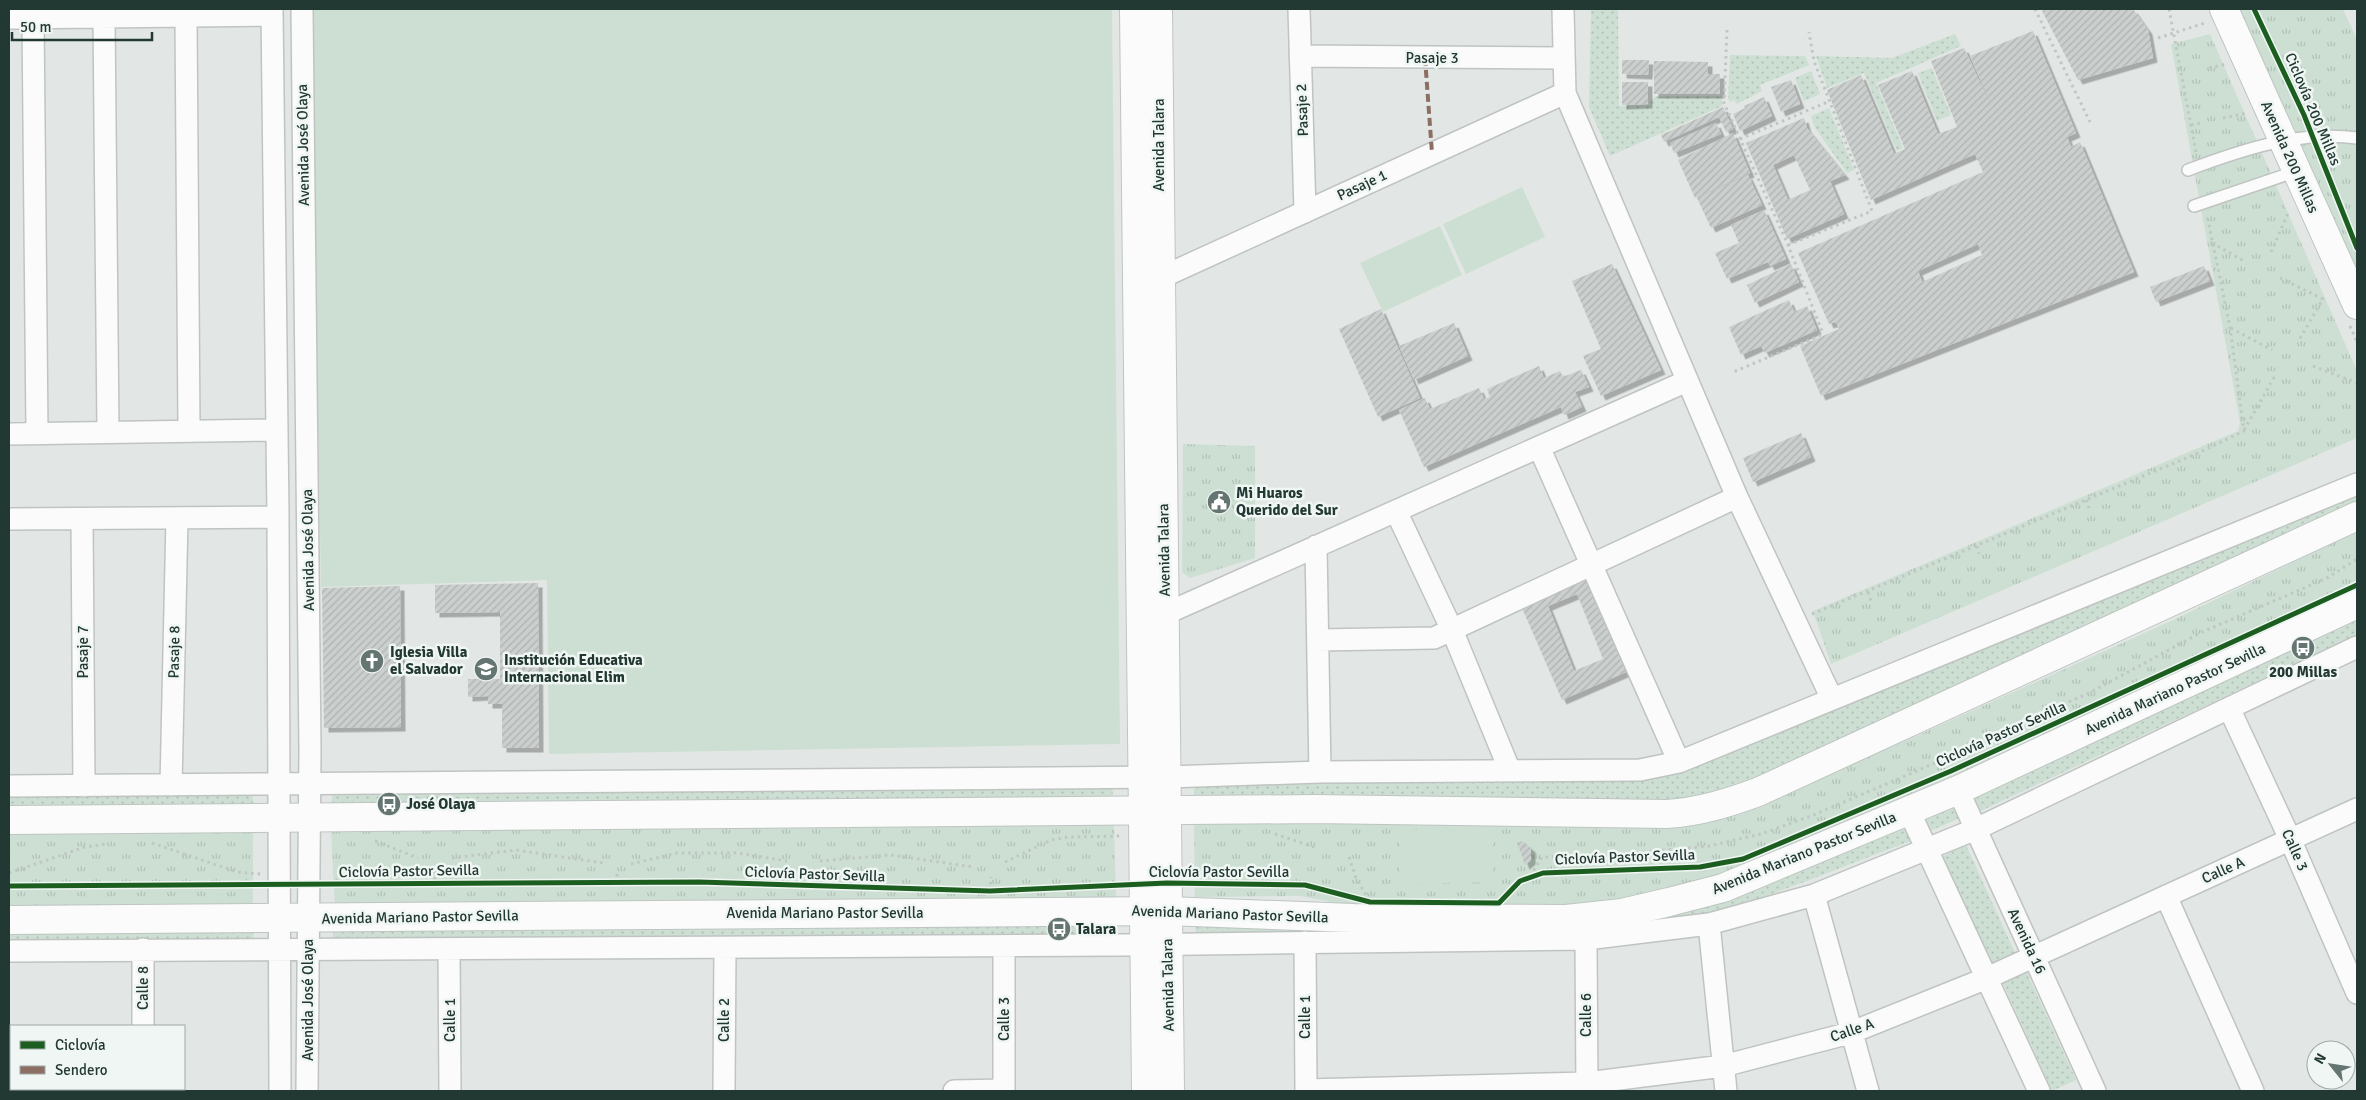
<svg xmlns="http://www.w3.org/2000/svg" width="2366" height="1100" viewBox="0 0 2366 1100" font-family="Signika,sans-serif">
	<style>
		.grass { fill: url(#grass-dots) }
		.park { fill: url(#park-tufts) }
		.pitch { fill: #cddfd2 }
		.building { fill: url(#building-hatch); fill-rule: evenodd; filter: url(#shadow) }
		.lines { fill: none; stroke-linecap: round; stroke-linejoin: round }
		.service-casing { stroke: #bfc4c2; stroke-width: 14 }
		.minor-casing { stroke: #bfc4c2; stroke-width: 24 }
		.tertiary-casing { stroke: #bfc4c2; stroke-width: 30 }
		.secondary-casing { stroke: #bec5c2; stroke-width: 30 }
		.path { stroke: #bfc7c5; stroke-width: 3; stroke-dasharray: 2.5 4; stroke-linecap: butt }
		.service { stroke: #fbfbfb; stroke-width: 11 }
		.minor { stroke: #fbfbfb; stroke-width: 21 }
		.tertiary { stroke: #fbfbfb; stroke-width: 28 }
		.secondary { stroke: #fbfbfb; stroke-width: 28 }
		.quiet { stroke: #8d6e63; stroke-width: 4; stroke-dasharray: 8 4; stroke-linecap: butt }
		.cycleway-casing { stroke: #f0f6f3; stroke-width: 8 }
		.cycleway { stroke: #1b5e20; stroke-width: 5 }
		.labels { text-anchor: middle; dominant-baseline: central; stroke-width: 5; stroke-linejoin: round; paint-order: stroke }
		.street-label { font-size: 15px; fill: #223832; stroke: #f0f6f3 }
		.poi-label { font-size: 15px; font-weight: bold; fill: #223832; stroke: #f0f6f3; text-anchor: start }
	</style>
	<defs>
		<pattern id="grass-dots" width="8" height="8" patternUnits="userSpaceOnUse" patternTransform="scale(1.25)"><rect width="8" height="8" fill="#cddfd2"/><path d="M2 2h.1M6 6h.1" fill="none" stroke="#b0c0b5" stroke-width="1.8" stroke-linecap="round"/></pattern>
		<pattern id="park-tufts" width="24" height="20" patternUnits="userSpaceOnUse" patternTransform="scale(1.25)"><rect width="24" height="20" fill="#cddfd2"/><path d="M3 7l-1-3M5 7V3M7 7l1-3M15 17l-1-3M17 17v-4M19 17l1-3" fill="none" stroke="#b0c0b5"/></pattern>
		<pattern id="building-hatch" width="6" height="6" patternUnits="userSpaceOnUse" patternTransform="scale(1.25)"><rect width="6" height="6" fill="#cbd0ce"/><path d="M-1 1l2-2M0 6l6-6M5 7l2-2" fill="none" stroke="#aeb3b1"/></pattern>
		<filter id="shadow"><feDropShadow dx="4.5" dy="4.5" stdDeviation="0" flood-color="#0004"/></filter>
	</defs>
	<rect width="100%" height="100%" fill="#e2e7e5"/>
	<path class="grass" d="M1591,9H1618L1619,106L1650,105V101L1656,96H1722V106L1610,156L1589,107Z
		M1955,34L1961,46L1876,83L1903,148L1897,151L1864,73L1827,88L1816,56L1892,58Z
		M1730,55L1805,56L1809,65L1760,85L1762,91L1737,104L1734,100L1730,102L1728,97Z
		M1932,68L1951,115L1937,121L1918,73Z
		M1811,71L1820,94L1804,101L1795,78Z
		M1829,108L1854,170L1847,173L1815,128L1811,116Z
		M2357,492V512L2024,665L1722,792L1660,802L1194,801V781L1622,779Z
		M2357,614V635L1974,814L1966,796Z
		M1112,782L1113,803L332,810V790Z
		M252,790L254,811L9,812V793Z
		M1953,802L1960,818L1928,832L1921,816Z
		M1907,820L1914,840C1850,863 1786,892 1720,910C1679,921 1634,923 1591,928Z
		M1966,845L2016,955L1992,966L1942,857Z
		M1195,919L1416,931L1196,934Z
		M1115,920L1116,937L333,943V927Z
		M254,928L253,945L9,947V931Z
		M2026,971L2076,1080L2052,1091L2003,983Z"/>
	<path class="park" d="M2236,9H2343L2357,40V279Z
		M2210,34L2357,371V438L1831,664L1813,611L2238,431L2240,422L2171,44Z
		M1183,444L1255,446V558L1190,578L1182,572Z
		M2357,531V593L1900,801L1719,874L1670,892L1588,904L1361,908L1301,896L1195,897L1194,823L1644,825L1745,806L1912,738L2173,620Z
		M1114,824L1116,899L745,900L335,908L331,830Z
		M253,830V906L9,907V833Z"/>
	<path class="pitch" d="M311,9H1112L1120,744L549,754L547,580L321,587Z
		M1522,187L1545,237L1466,274L1443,224Z
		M1440,226L1462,275L1383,312L1360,263Z
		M1493,828V882L1400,884V830Z"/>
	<path class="building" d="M2046,9H2133L2148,30L2153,58L2078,80L2042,11Z
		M2033,31L2076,133L2067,137L2071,147L2080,142L2134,272L1821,396L1800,346L1839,329L1836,322L1829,324L1798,253L1983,172L1975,154L1871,200L1827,90L1861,75L1894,154L1905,149L1878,85L1912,71L1938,134L1957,127L1931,61L1964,48L1998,120L1970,56ZM1978,244L1982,255L1922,282L1918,271Z
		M1622,60H1649L1648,75L1622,74Z
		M1654,61L1708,62V74H1720V94H1654Z
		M1791,80L1800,104L1781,112L1771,87Z
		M1622,82H1648V104L1622,105Z
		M1764,97L1772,116L1740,131L1733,114L1745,108L1744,106Z
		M1723,107L1733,129L1726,132L1719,117L1664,142L1661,135Z
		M1804,118L1807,128L1845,175L1830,181L1844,214L1787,239L1746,143ZM1794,155L1810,190L1788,200L1773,165Z
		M1716,123L1721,134L1674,153L1670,143Z
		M1733,133L1750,173L1695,198L1678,160Z
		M1748,175L1762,205L1711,228L1697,198Z
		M1764,210L1786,259L1770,266L1768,262L1727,279L1715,253L1739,243L1731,225Z
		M1612,264L1661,370L1601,396L1583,356L1601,349L1572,281Z
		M1791,264L1799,282L1755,303L1747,285Z
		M2204,266L2210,281L2156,302L2150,287Z
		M1789,300L1794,312L1807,306L1817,330L1765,353L1761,346L1741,355L1729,327Z
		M1381,309L1420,398L1378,417L1339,329Z
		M1454,323L1468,356L1414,380L1399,346Z
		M1539,366L1544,378L1560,371L1563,377L1581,370L1589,387L1575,392L1582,407L1564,415L1561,407L1424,467L1399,410L1425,398L1430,409L1479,388L1484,399L1490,397L1487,389Z
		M1801,433L1811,457L1753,482L1743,458Z
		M1593,577L1633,669L1562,700L1522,608ZM1577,594L1603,659L1574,671L1548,606Z
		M538,583L539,748H502V704H488V696L468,697V679H500V612L435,613V585Z
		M400,586L401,727L324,728L322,588Z
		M1517,842L1525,843L1531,848V860L1525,865Z"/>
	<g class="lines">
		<g class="service-casing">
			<path id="service" d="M2188,170C2241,150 2300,130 2357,138
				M2194,206L2297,171"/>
		</g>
		<g class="minor-casing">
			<path id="minor" d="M272,9L278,517L280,1091
				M302,9L310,750L307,1091
				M1299,9L1305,212
				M1563,9L1565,93L1737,497L1832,699
				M186,16L189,431
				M104,17L108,432
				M9,18L272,15
				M33,18L37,433
				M1300,56L1564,58
				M1160,278L1565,93
				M9,434L277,430
				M1539,447L1679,762
				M1396,511L1452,630L1510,771
				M9,519L278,517
				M82,519L84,786
				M1316,546L1320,772
				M1165,614L1687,381
				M1318,640L1434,638L1737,497
				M2229,708L2290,839L2357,993
				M171,785L177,519
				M9,786L1167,777L1320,772L1640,770L1679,762L2357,484
				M1958,790L2095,1091
				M1909,811L2039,1091
				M1814,895L1868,1091
				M2166,896L2253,1091
				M1709,924L1726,1091
				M1586,939L1587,1091
				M1305,942L1306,1091
				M1004,946V1091
				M143,949V1026
				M449,949L450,1091
				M9,951L1124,945L1586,939L1709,924L1814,895L1976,829L2357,647
				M143,1089V1091
				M1306,1090L1587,1083L1723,1066L1850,1033L1987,978L2357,809
				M724,1091L725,948
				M954,1091L1004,1090"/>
		</g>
		<g class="tertiary-casing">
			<path id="tertiary" d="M1134,9L1146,1091
				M1158,9L1170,1091"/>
		</g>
		<g class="secondary-casing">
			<path id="secondary" d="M2224,9L2357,305
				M9,820L1315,809L1667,814C1699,812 1728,803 1758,792L2357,516
				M9,920L1167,911L1353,918L1566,919L1622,913L1669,902L1723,888L1958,790L2357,604"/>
		</g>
		<path class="path" d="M2035,9L2090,122
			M2169,9L2196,152
			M1727,30L1724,103L1788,245L1822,331L1819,336L1733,372
			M2158,38L2205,23
			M2209,68L2226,64
			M2223,118L2247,113
			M2191,125L2201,123
			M1740,139L1830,101
			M2212,243L2244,261
			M1788,245L1872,211L1814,61L1809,32
			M2271,252L2289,211
			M2280,278L2323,299L2299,340
			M2350,326L2357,342
			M2231,328L2272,350
			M2313,366L2357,383
			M2244,430L2276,374
			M2086,500L2089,508
			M1977,546L1979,554
			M1868,592L1871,601
			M1812,614L2196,454L2244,431L2230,327L2207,215
			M1275,834L1317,848
			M375,841L418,858
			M152,843L237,872L261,874
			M1349,857L1356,878L1366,895
			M452,858L516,850L603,863
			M820,861L891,855L973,867
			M1005,862L1051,840L1068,837L1121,836
			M631,864L677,853H738L787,861
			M434,871L435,883
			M9,873L85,847L106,844
			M803,874V886
			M1530,876L1542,857L1604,856L1709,846L1761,834L1811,816L1917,771L2093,691L2200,633L2327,578L2357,559
			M617,883V871
			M990,891L991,877"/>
		<use href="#service" class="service"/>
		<use href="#minor" class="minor"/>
		<use href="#tertiary" class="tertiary"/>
		<use href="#secondary" class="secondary"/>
		<path class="quiet" d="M1425,58L1432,153"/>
		<g class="cycleway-casing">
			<path id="cycleway" d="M2254,9L2304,115L2357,248
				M9,886L699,882L990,891L1167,883L1305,885L1370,902L1499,903L1520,881L1543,873L1700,867L1743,859L1951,771L2357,585"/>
		</g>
		<use href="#cycleway" class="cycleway"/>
	</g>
	<defs>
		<g id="civic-disc" transform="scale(1.25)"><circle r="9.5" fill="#657571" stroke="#f0f6f3"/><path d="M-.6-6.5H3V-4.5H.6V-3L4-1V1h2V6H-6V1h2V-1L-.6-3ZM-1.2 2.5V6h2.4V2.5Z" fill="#fff"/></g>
		<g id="bus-disc" transform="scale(1.25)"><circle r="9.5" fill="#657571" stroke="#f0f6f3"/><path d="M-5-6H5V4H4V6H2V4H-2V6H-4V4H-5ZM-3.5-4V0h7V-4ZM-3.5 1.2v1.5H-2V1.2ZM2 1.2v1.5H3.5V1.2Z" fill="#fff"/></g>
		<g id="church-disc" transform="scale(1.25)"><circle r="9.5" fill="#657571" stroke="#f0f6f3"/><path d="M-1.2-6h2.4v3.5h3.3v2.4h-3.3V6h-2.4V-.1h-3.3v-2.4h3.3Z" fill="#fff"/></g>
		<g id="school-disc" transform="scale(1.25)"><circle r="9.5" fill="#657571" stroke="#f0f6f3"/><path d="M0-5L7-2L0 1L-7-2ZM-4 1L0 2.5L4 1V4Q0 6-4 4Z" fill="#fff"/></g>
	</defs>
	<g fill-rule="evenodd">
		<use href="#civic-disc" x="1219" y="502"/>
		<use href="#bus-disc" x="2303" y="648"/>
		<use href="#church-disc" x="372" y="661"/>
		<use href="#school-disc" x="486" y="669"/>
		<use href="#bus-disc" x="389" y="804"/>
		<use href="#bus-disc" x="1059" y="929"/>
	</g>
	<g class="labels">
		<g class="street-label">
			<text x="1432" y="58">Pasaje 3</text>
			<text transform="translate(2313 109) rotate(67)">Ciclovía 200 Millas</text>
			<text transform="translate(1302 110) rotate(-92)">Pasaje 2</text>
			<text transform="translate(303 145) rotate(-91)">Avenida José Olaya</text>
			<text transform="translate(1159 145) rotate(-90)">Avenida Talara</text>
			<text transform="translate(2290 157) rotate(66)">Avenida 200 Millas</text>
			<text transform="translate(1362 185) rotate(-25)">Pasaje 1</text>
			<text transform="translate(308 550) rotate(-91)">Avenida José Olaya</text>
			<text transform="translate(1164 550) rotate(-91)">Avenida Talara</text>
			<text transform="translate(83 652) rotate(-90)">Pasaje 7</text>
			<text transform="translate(174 652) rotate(-89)">Pasaje 8</text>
			<text transform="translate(2175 689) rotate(-25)">Avenida Mariano Pastor Sevilla</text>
			<text transform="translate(2001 734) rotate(-24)">Ciclovía Pastor Sevilla</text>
			<text transform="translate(2295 850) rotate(66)">Calle 3</text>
			<text transform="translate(1804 853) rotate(-22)">Avenida Mariano Pastor Sevilla</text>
			<text transform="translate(1625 857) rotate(-2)">Ciclovía Pastor Sevilla</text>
			<text transform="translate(2223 870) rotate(-24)">Calle A</text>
			<text transform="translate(409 871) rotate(-1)">Ciclovía Pastor Sevilla</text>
			<text x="1219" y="872">Ciclovía Pastor Sevilla</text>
			<text transform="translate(815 874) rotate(2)">Ciclovía Pastor Sevilla</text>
			<text x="825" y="913">Avenida Mariano Pastor Sevilla</text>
			<text transform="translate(1230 914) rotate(2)">Avenida Mariano Pastor Sevilla</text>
			<text transform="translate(420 917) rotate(-1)">Avenida Mariano Pastor Sevilla</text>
			<text transform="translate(2027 941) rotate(65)">Avenida 16</text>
			<text transform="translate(1168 985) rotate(-91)">Avenida Talara</text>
			<text transform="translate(143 988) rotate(-90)">Calle 8</text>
			<text transform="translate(308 1000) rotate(-90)">Avenida José Olaya</text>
			<text transform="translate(1586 1015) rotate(-90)">Calle 6</text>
			<text transform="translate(1305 1017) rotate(-90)">Calle 1</text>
			<text transform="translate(1004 1019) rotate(-90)">Calle 3</text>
			<text transform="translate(450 1020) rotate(-90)">Calle 1</text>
			<text transform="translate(724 1020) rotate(-90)">Calle 2</text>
			<text transform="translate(1852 1030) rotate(-19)">Calle A</text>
		</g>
		<g class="poi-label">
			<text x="1236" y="493">Mi Huaros<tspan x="1236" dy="17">Querido del Sur</tspan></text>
			<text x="390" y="652">Iglesia Villa<tspan x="390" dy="17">el Salvador</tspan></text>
			<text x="504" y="660">Institución Educativa<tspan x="504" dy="17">Internacional Elim</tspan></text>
			<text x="2303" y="672" text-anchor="middle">200 Millas</text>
			<text x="406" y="804">José Olaya</text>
			<text x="1076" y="929">Talara</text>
		</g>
	</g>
	<rect width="2366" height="1100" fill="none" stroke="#223832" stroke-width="20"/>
	<rect x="10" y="1025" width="175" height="65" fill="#f0f6f3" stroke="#9eaaa6"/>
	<rect x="20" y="1041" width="25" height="8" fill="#1b5e20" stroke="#9eaaa6"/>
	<text x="55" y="1050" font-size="15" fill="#223832">Ciclovía</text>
	<rect x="20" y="1066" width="25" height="8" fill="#8d6e63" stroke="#9eaaa6"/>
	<text x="55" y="1075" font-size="15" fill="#223832">Sendero</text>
	<g transform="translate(2331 1065) rotate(300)"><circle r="24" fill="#f0f6f3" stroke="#9eaaa6"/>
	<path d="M0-4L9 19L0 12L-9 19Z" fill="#657571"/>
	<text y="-8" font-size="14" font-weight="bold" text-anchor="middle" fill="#223832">N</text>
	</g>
	<path d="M12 32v8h140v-8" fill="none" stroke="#223832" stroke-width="2.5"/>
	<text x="20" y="32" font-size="15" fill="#223832" stroke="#f0f6f3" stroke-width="4" paint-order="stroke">50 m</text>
</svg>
